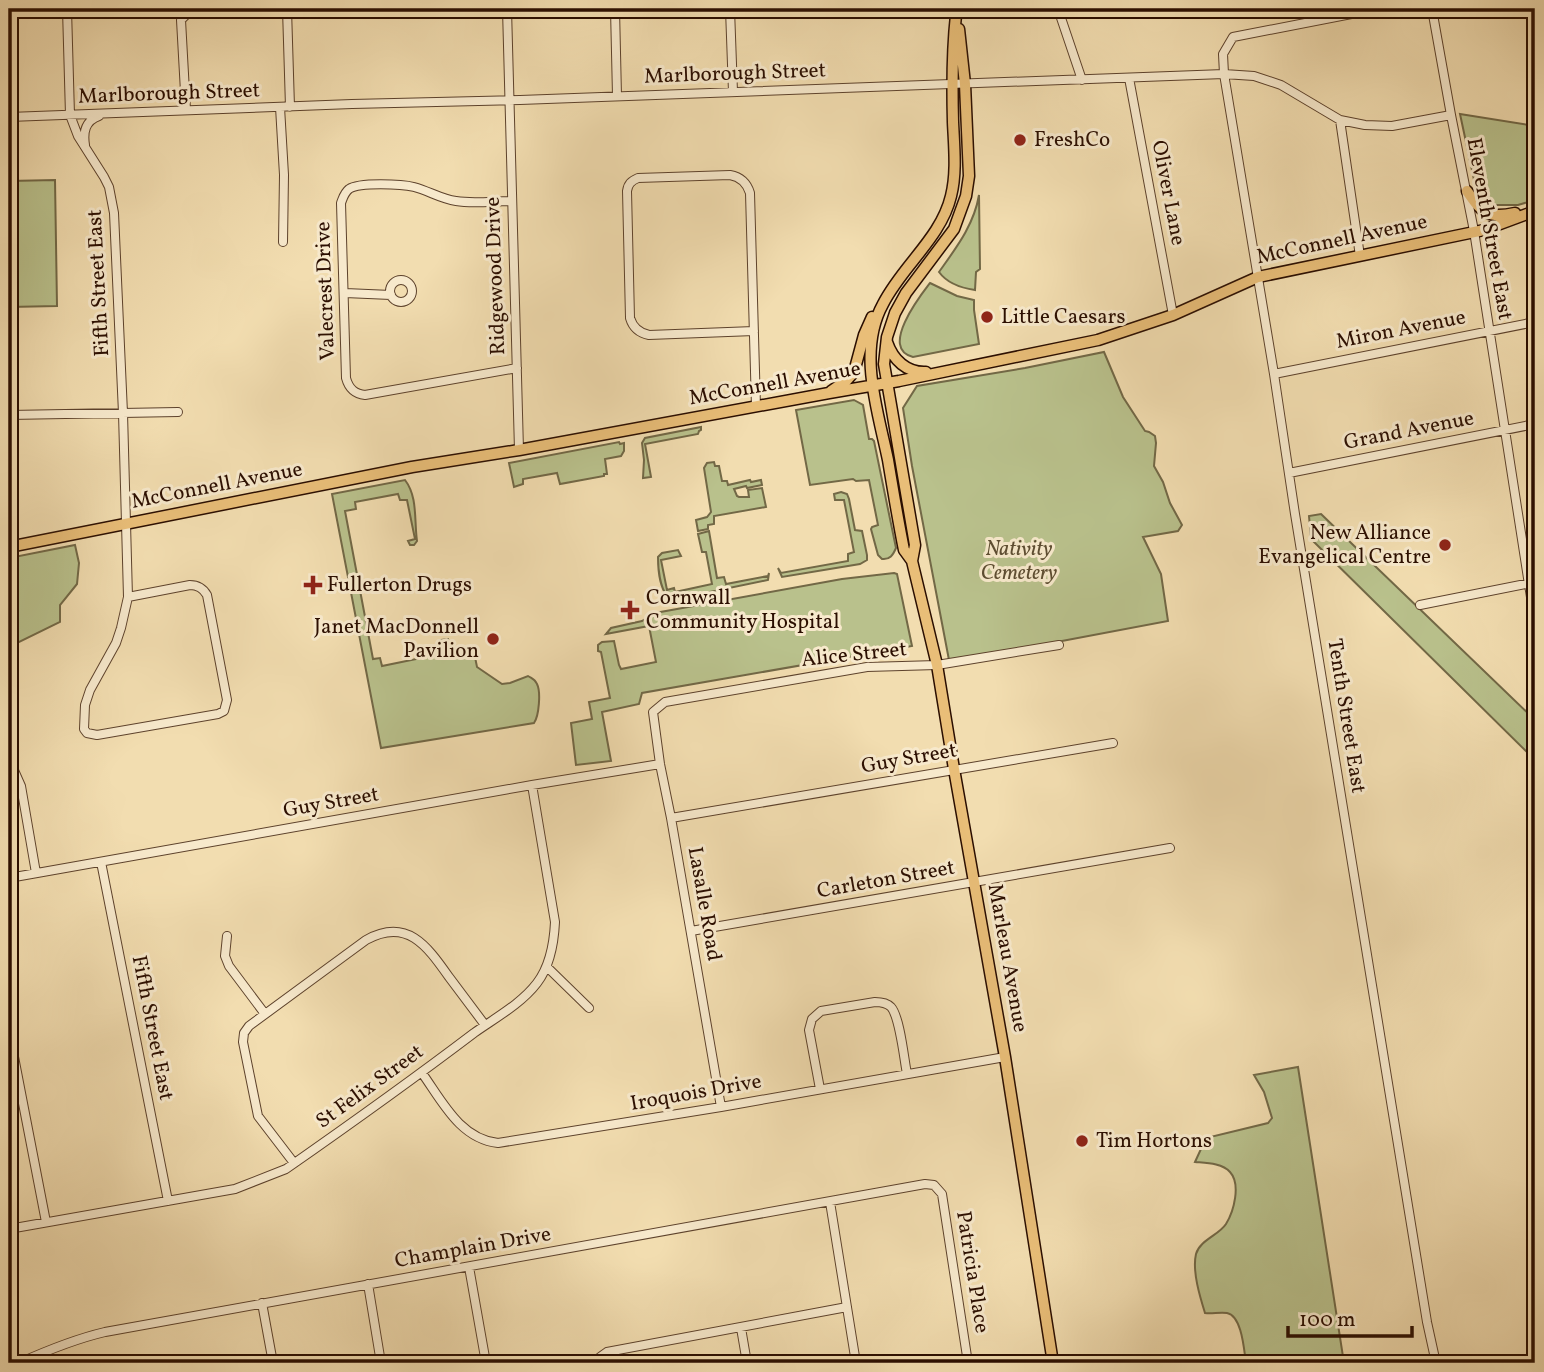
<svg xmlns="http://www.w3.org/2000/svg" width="1544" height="1372" viewBox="0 0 1544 1372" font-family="Vollkorn,serif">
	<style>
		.green { fill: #b9c18c; stroke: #726846; stroke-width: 2 }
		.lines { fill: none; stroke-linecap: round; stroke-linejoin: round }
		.minor-casing { stroke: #5d422c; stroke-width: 10 }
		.major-casing { stroke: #2b0e00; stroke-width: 13 }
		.minor { stroke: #f7e9cc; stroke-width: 8 }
		.major { stroke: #e9be78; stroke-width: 10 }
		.poi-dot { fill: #8f2418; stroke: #f7e9cc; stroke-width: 2.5 }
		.labels { text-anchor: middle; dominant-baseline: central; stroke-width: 6; stroke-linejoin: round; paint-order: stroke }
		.street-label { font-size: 21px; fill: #2b0e00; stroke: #f7e9cc }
		.poi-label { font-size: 21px; fill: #2b0e00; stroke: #f7e9cc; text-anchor: start }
		.park-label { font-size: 21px; font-style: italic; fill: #5d4d31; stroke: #f7e9cc }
	</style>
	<rect width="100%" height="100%" fill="#f2ddb0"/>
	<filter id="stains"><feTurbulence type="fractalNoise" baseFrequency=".00286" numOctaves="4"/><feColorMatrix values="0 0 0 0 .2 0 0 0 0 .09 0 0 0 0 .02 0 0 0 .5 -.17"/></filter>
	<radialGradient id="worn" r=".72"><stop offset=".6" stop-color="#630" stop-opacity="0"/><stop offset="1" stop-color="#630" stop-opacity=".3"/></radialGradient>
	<path class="green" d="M1460,114L1535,126V200L1518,205H1488L1476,189Z
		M55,180L57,306L9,307V181Z
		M979,195L980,269L976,272L975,290C961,288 947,283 939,272C956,248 974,225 979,195Z
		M930,283L957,296L974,300V310L979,344L913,357C879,349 920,296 930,283Z
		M1104,352L1123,397L1145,431L1149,432L1155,436L1156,443L1154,466L1163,482L1170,503L1182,525L1178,531L1143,537L1161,574L1168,621L1046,644L949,660L912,466L903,408L917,386L1025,368Z
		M854,400L863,405L869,439H872L874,441L896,548C893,555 890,560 882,559L878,555L871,529L872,527L878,525L869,480L856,481L853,479L810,485L796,410Z
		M701,427V430L699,431L698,434L645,444L651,477L643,478L644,460L642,443L645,438Z
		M619,442L620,444L624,443V451L621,456L605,459L607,474H604V476L560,484L557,473L523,479V484L514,487L509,463Z
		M714,462L715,466H719L722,481H727L728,485L750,480L751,482L761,480L762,485L747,488L746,486L734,489L737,496L739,497H749L748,490L762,488L766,507L714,516V524L708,525V529L698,531L696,520L707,517L711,512L704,468L707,463Z
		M405,480C418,497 414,520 417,541L414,545H410L408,541L415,539L407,500H400L398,494L355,502L356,509L345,511L373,659L380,658L382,666L431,656V650L437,649L441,644L440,640L448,639L453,657H475L477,667L502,684L510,683L528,676C533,679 535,679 537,684C541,692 539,716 534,723L381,748L332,494Z
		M841,492L847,494L849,499L855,530L862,531L867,555V560L860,564L782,577L778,568L781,573L848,561V554L854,552L844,500H835L834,494Z
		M1321,514L1535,720V760L1311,539L1309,516Z
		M709,531L717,578L724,577L726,584L768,576L769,573L768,580L676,599L667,596C660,587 658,569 658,557L662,553L678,550L681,556L661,560L667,590L674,588L675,592L712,584L706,552H702L698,534Z
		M75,545L79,563L77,584L60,605V622L9,647V558Z
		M894,573L897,574L912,646L642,693L639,704L602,712L611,761L576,765L571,723L592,719L589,702L610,698L601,652L598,651V645L602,642L614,641L619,665L621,669L656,662L649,626L606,634L611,628L642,621L655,613L842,579Z
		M1298,1067L1344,1363H1246C1244,1350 1242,1316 1227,1313C1219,1312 1212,1314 1205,1313C1200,1297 1192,1271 1196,1254C1200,1240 1219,1235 1226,1224C1234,1211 1241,1184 1230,1172C1222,1163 1206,1163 1195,1162L1206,1138L1268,1123L1272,1118L1264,1092L1254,1075Z"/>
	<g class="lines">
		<g class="minor-casing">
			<path id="minor" d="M67,9L70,115L78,136L104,177L109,187L114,213L123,413L128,597L121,628L116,643L90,690L85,705L84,729L87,733L97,735L218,714L224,711L227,700L207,595C203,588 198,585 190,585L128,597
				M287,9L290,107
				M507,9L519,450
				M615,9L617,96
				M730,9L733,92
				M1058,9L1082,80
				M1377,9L1233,37L1223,54L1224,74L1274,374L1295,514L1427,1322L1436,1363
				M1432,9L1451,115L1474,231L1535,623
				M189,12L200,13L205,9
				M1129,78L1173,315
				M280,107L284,175L283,242
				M186,110L181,20L189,12L187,9
				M9,117L352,104L520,100L1224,74L1254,76L1281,85L1340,120L1365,125L1392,126L1451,115
				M1340,120L1360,256
				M85,145C83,132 85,121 99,116
				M511,201C493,201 474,204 456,201C441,199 429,191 414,187C402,184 359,182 349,189C344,193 343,198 341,203L346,378C349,389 355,394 365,395L517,368
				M390 291a11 11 0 1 1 22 0a11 11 0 1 1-22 0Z
				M345,293L391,295
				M754,331L649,335C639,333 633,328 630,318L627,191C628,184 631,181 638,178L730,175C741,177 747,183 750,193L756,407
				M1274,374L1535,322
				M9,415L178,412
				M1289,473L1535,424
				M1420,605L1535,582
				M9,759L21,786L36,873
				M671,818L1113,743
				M101,862L168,1201
				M9,878L532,785L660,764
				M691,931L1170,848
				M227,936L225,956L229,966L265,1014
				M547,967L589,1008
				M9,1031L46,1222
				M422,1073C442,1101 460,1139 498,1143L721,1107L1005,1057
				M820,1089L809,1030L812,1019L821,1011L875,1002C881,1002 887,1003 891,1007C900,1017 904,1059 907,1074
				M721,1107L671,818L660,764L653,712L665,702L867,667L937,665L1059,645
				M294,1163L258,1116L243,1042L244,1033L249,1026L366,940C407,917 427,946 449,977C461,993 473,1009 485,1025
				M830,1202L856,1363
				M9,1229L235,1189L286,1169C349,1125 412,1080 474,1033C495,1018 521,1004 537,983C550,966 554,943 555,922L532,785
				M469,1267L486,1363
				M368,1284L381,1363
				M262,1303L273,1363
				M741,1328L747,1363
				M19,1363C48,1350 75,1339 105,1332L925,1184L934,1185L942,1194L968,1363
				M598,1363L600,1357L607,1352L847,1307"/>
		</g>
		<g class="major-casing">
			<path id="major" d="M956,15C952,51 952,86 953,122C954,146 957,172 951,196C941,238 902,266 883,304C857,351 878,411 888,460C893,490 898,520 904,550L912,561L937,665L954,769L1005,1057L1053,1363
				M1467,191C1482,213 1487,219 1515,213
				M887,342C893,360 907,373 926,372
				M831,391L847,380L854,372L864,335L872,317
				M9,547L412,467L519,450L829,393L899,381L1098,340L1173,315L1258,277L1484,230L1535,211
				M912,561L915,545L884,364L887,337L895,313L906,293L954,229L966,196L969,176L965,84L959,29"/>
		</g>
		<use href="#minor" class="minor"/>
		<use href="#major" class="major"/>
	</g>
	<g class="poi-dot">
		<circle cx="1020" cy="140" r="7"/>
		<circle cx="987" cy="317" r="7"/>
		<circle cx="1445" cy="545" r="7"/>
		<path d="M309.5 574.5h7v7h7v7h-7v7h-7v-7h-7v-7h7z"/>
		<path d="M626.5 599.5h7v7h7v7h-7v7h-7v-7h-7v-7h7z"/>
		<circle cx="493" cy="639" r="7"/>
		<circle cx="1082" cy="1141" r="7"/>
	</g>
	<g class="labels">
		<g class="street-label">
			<text transform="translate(735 74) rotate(-2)">Marlborough Street</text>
			<text transform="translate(169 94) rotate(-2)">Marlborough Street</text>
			<text transform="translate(1168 193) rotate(79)">Oliver Lane</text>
			<text transform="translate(1489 229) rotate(80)">Eleventh Street East</text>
			<text transform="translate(1342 240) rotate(-12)">McConnell Avenue</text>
			<text transform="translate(496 276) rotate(-92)">Ridgewood Drive</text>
			<text transform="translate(99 283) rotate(-93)">Fifth Street East</text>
			<text transform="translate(326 291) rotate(-92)">Valecrest Drive</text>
			<text transform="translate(1401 330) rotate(-11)">Miron Avenue</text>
			<text transform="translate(775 384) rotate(-10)">McConnell Avenue</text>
			<text transform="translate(1409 431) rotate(-11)">Grand Avenue</text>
			<text transform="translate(217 486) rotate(-11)">McConnell Avenue</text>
			<text transform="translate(854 655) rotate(-6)">Alice Street</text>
			<text transform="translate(1346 716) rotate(81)">Tenth Street East</text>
			<text transform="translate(909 759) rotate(-10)">Guy Street</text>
			<text transform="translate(331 803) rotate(-10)">Guy Street</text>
			<text transform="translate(886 880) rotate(-10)">Carleton Street</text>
			<text transform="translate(704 904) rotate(80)">Lasalle Road</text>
			<text transform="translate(1007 958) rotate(80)">Marleau Avenue</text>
			<text transform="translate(152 1028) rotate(79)">Fifth Street East</text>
			<text transform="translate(370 1087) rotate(-36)">St Felix Street</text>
			<text transform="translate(696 1093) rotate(-10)">Iroquois Drive</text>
			<text transform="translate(473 1248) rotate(-10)">Champlain Drive</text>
			<text transform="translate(972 1272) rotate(81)">Patricia Place</text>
		</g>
		<g class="poi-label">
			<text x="1034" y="140">FreshCo</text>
			<text x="1001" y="317">Little Caesars</text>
			<text x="1431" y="533" text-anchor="end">New Alliance<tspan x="1431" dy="24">Evangelical Centre</tspan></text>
			<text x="327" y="585">Fullerton Drugs</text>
			<text x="646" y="598">Cornwall<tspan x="646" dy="24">Community Hospital</tspan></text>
			<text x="479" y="627" text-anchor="end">Janet MacDonnell<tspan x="479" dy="24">Pavilion</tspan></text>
			<text x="1096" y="1141">Tim Hortons</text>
		</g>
		<g class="park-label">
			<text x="1019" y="549">Nativity<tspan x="1019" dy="24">Cemetery</tspan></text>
		</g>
	</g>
	<rect width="1544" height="1372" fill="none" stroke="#f2ddb0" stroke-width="35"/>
	<rect x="10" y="10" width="1523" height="1351" fill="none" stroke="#2b0e00" stroke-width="3.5"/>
	<rect x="18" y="18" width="1509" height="1337" fill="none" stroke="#2b0e00" stroke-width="2"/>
	<path d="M1288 1326v10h124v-10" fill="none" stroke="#2b0e00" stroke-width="3.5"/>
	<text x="1299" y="1326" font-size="21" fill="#2b0e00" stroke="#f7e9cc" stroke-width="5" paint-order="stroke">100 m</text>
	<rect width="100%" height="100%" filter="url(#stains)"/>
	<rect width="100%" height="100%" fill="url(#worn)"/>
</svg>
